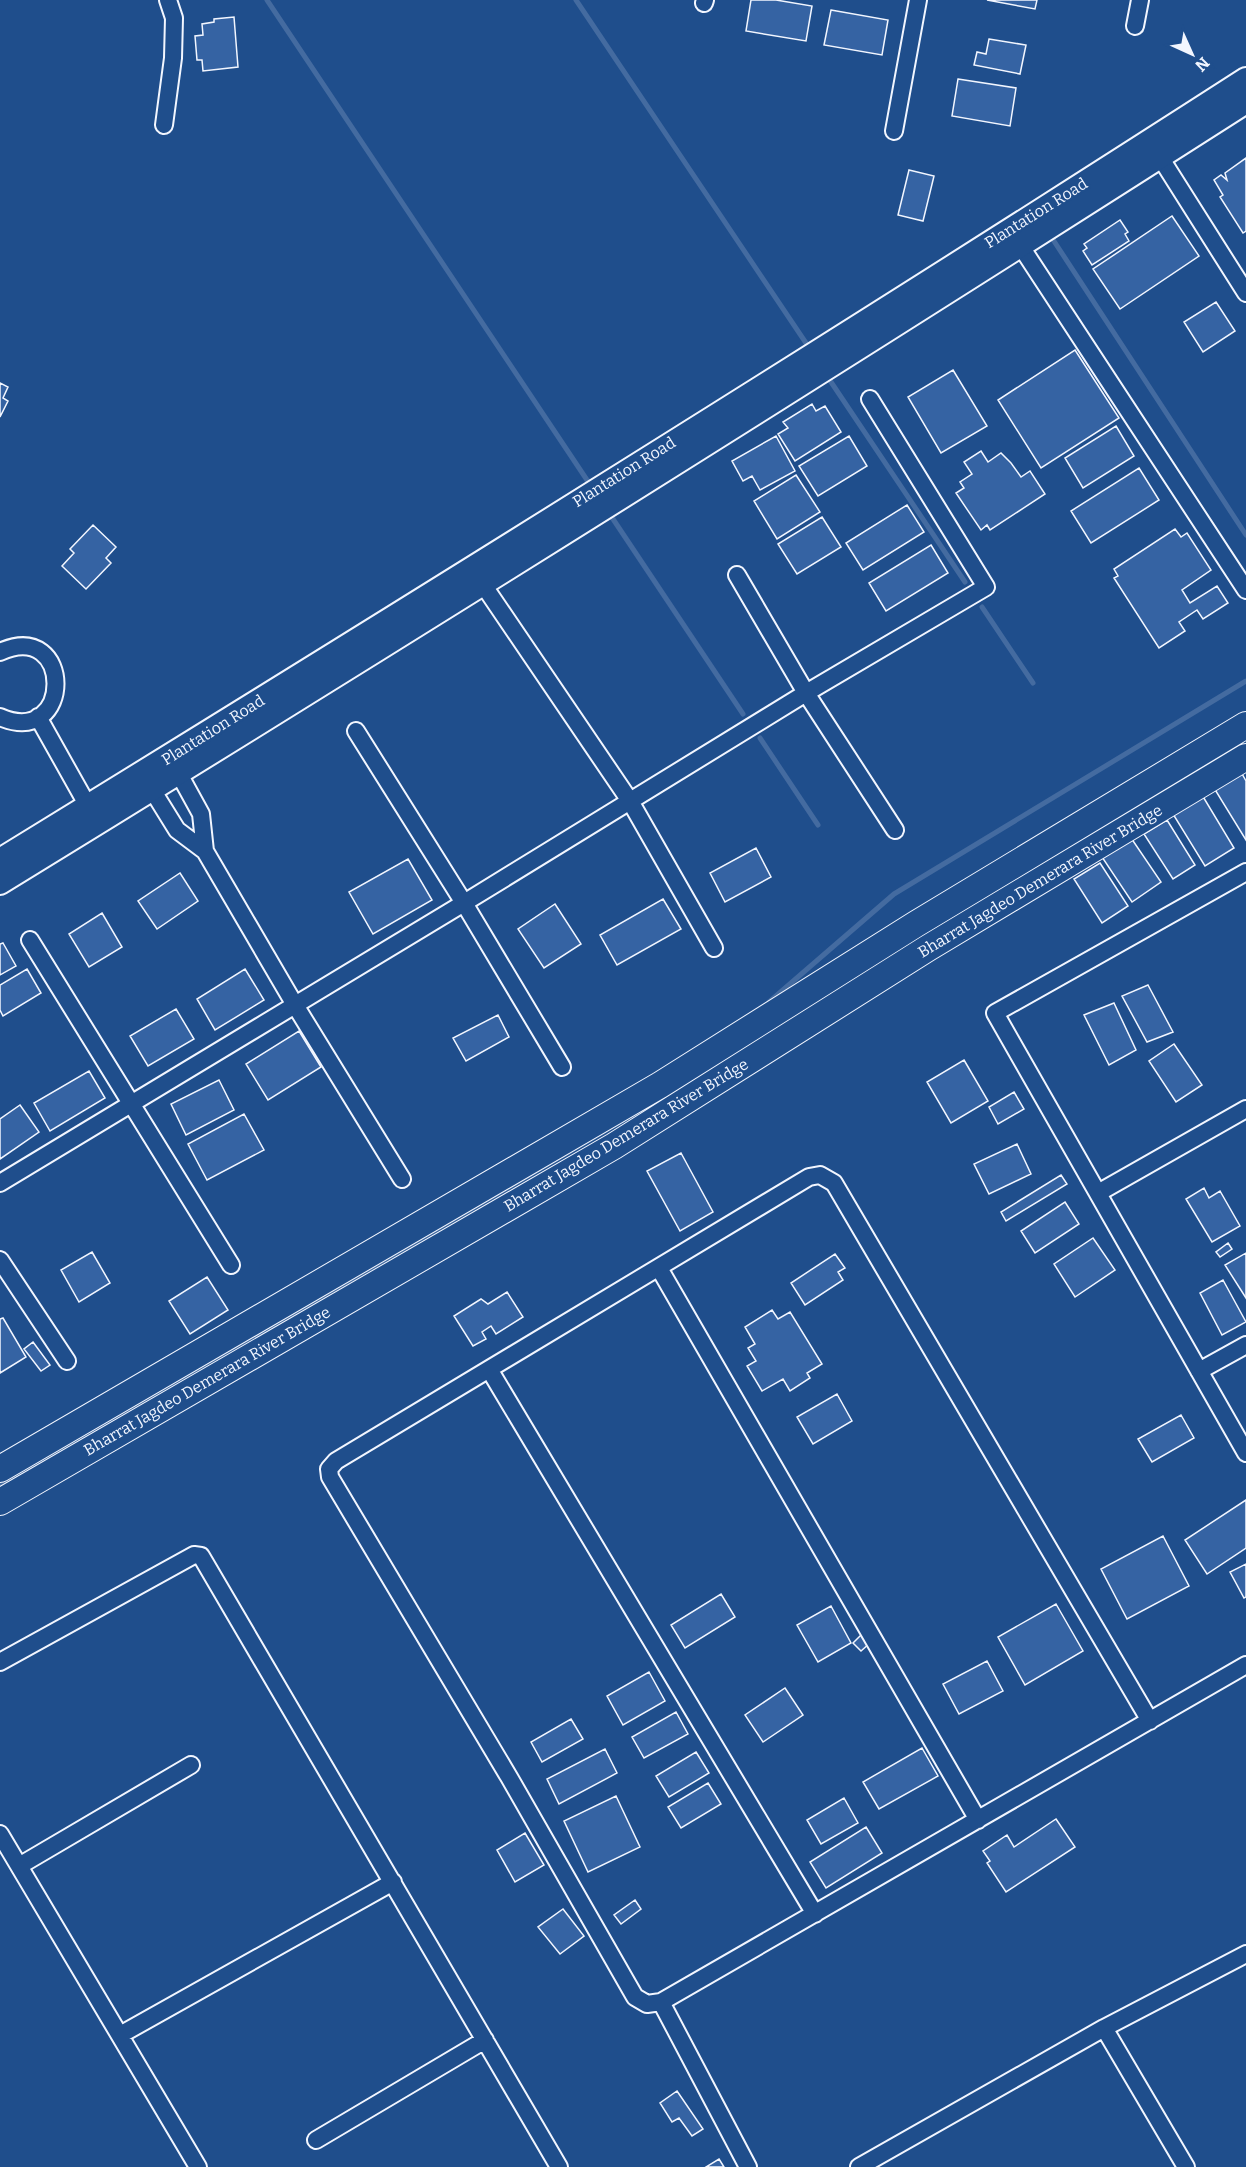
<svg xmlns="http://www.w3.org/2000/svg" width="1246" height="2167" viewBox="0 0 1246 2167" font-family="Bitter,serif">
	<style>
		.lines { fill: none; stroke-linecap: round; stroke-linejoin: round }
		.stream { stroke: #446ba0; stroke-width: 5 }
		.building { fill: #3563a3; stroke: #f2f6ff; stroke-width: 1.5 }
		.street-casing { stroke: #f2f6ff; stroke-width: 20 }
		.secondary-casing { stroke: #f2f6ff; stroke-width: 26 }
		.primary-casing { stroke: #f2f6ff; stroke-width: 28 }
		.street { stroke: #1f4e8c; stroke-width: 16 }
		.secondary { stroke: #1f4e8c; stroke-width: 22 }
		.primary { stroke: #1f4e8c; stroke-width: 26 }
		.labels { text-anchor: middle; dominant-baseline: central; stroke-width: 4.5; stroke-linejoin: round; paint-order: stroke }
		.street-label { font-size: 16px; fill: #f2f6ff; stroke: #1f4e8c }
	</style>
	<rect width="100%" height="100%" fill="#1f4e8c"/>
	<g class="lines">
		<path class="stream" d="M267,0L591,486
			M576,0L810,349
			M1050,235L1246,535
			M827,376L965,582
			M609,513L743,714
			M982,607L1033,683
			M760,738L818,825
			M769,1002L894,894L1246,681
			M0,1485L654,1102"/>
	</g>
	<path class="building" d="M751,0H776L812,6L806,41L746,31Z
		M987,0H1037L1035,9Z
		M831,10L888,20L882,55L824,45Z
		M234,17L238,67L203,71L202,60H197L195,36L203,35L202,24L214,22V19Z
		M989,39L1026,45L1020,74L974,65L977,52L986,54Z
		M958,79L1016,88L1010,126L952,116Z
		M1246,158V231L1243,233L1220,197L1223,195L1214,180L1221,175L1227,180L1225,173Z
		M909,170L934,176L923,221L898,215Z
		M1172,216L1199,256L1120,309L1093,269Z
		M1120,220L1128,232L1125,234L1129,241L1092,265L1083,251L1087,248L1084,244Z
		M1216,302L1235,331L1203,352L1184,322Z
		M1075,350L1119,418L1041,468L998,400Z
		M953,370L987,426L941,453L908,397Z
		M0,383L8,387L3,398L8,401L0,417Z
		M812,404L816,411L825,406L841,432L795,461L778,434L788,428L783,422Z
		M1116,426L1134,456L1083,488L1065,458Z
		M776,436L795,471L760,490L752,476L743,481L732,461Z
		M849,436L867,466L818,496L799,466Z
		M981,451L988,462L1001,453L1011,463L1021,477L1030,471L1045,494L990,530L987,525L981,530L956,493L964,488L960,482L972,474L964,462Z
		M1139,468L1159,500L1091,543L1071,511Z
		M796,475L820,512L777,539L754,501Z
		M907,505L924,532L863,570L846,543Z
		M822,517L841,547L797,574L778,544Z
		M93,525L116,547L106,558L111,563L86,589L62,566L74,553L70,549Z
		M1175,529L1181,537L1187,533L1211,570L1182,590L1190,603L1217,586L1228,603L1203,619L1197,610L1179,622L1185,631L1159,648L1114,578L1118,576L1114,569Z
		M931,545L948,573L886,611L869,583Z
		M1187,770L1234,848L1205,866L1157,788Z
		M1241,772L1246,781V840L1214,788Z
		M1167,820L1195,865L1173,879L1144,834Z
		M1125,829L1161,882L1132,902L1096,848Z
		M756,848L771,877L725,902L710,873Z
		M408,859L432,900L373,934L349,892Z
		M1100,863L1128,906L1102,923L1074,879Z
		M180,873L198,901L157,929L138,901Z
		M663,899L681,929L617,965L600,935Z
		M555,904L581,944L544,968L518,929Z
		M102,913L122,947L89,967L69,934Z
		M3,943L16,966L0,975V944Z
		M27,969L41,993L3,1016L0,1010V985Z
		M245,969L264,1000L215,1030L197,999Z
		M1148,985L1173,1032L1147,1042L1122,996Z
		M1114,1003L1136,1050L1109,1065L1084,1015Z
		M176,1009L194,1039L148,1066L130,1036Z
		M498,1015L509,1037L466,1061L453,1038Z
		M299,1031L321,1067L268,1100L246,1064Z
		M1174,1044L1202,1085L1176,1102L1149,1061Z
		M964,1060L988,1101L951,1123L927,1082Z
		M89,1071L105,1098L50,1131L34,1103Z
		M219,1080L234,1110L186,1135L171,1104Z
		M1014,1092L1024,1109L998,1124L989,1107Z
		M20,1105L39,1132L0,1159V1119Z
		M244,1114L264,1150L207,1180L188,1144Z
		M1017,1144L1031,1174L989,1194L974,1164Z
		M681,1153L713,1212L680,1231L647,1171Z
		M1061,1175L1067,1184L1006,1221L1001,1212Z
		M1204,1188L1209,1198L1220,1191L1240,1226L1212,1242L1186,1199Z
		M1065,1202L1079,1224L1035,1253L1021,1231Z
		M1093,1238L1115,1270L1075,1297L1054,1264Z
		M1228,1243L1232,1249L1220,1257L1216,1252Z
		M92,1252L110,1283L79,1302L61,1270Z
		M1246,1253V1298L1225,1265Z
		M835,1254L845,1268L838,1272L843,1280L805,1305L791,1283Z
		M207,1277L228,1310L190,1334L169,1301Z
		M1223,1280L1246,1322L1222,1335L1200,1293Z
		M507,1292L523,1317L496,1334L491,1326L482,1332L486,1339L473,1346L454,1316L481,1299L488,1304Z
		M772,1310L778,1319L790,1312L822,1364L807,1373L810,1378L790,1391L783,1379L762,1391L747,1366L756,1361L748,1348L755,1344L745,1327Z
		M3,1318L26,1357L0,1373V1319Z
		M33,1342L50,1365L41,1371L24,1349Z
		M837,1394L852,1421L813,1444L797,1417Z
		M1181,1415L1194,1438L1152,1462L1138,1439Z
		M1246,1500V1548L1207,1574L1185,1540Z
		M1163,1536L1189,1586L1127,1619L1101,1569Z
		M1246,1564V1597L1244,1598L1230,1572Z
		M721,1594L735,1617L685,1648L671,1625Z
		M1056,1604L1083,1651L1025,1685L998,1637Z
		M831,1606L851,1643L818,1662L797,1625Z
		M862,1634L870,1643L861,1651L853,1643Z
		M987,1661L1003,1691L959,1714L943,1684Z
		M649,1672L665,1701L623,1725L607,1696Z
		M785,1688L803,1715L763,1742L745,1715Z
		M676,1712L688,1734L644,1758L632,1737Z
		M571,1719L583,1739L542,1762L531,1742Z
		M922,1748L938,1776L879,1809L863,1782Z
		M605,1749L617,1773L559,1804L547,1779Z
		M696,1752L709,1773L669,1797L656,1776Z
		M708,1783L721,1804L681,1828L668,1807Z
		M616,1796L640,1847L588,1872L564,1821Z
		M844,1798L858,1823L821,1844L807,1820Z
		M1056,1819L1075,1847L1006,1892L987,1863L990,1861L983,1851L1007,1835L1014,1847Z
		M866,1827L882,1853L826,1888L810,1862Z
		M525,1833L544,1865L515,1882L497,1850Z
		M635,1900L641,1909L621,1924L614,1915Z
		M563,1909L584,1936L560,1954L538,1927Z
		M677,2091L703,2129L692,2136L679,2118L672,2122L660,2103Z
		M719,2159L724,2167H706Z"/>
	<g class="lines">
		<g class="street-casing">
			<path id="street" d="M704,3L705,0
				M1135,26L1140,0
				M164,125L173,58L174,18L168,0
				M894,131L918,0
				M1160,157L1246,293
				M1014,236L1246,590
				M737,575L806,693L895,830
				M482,583L630,801L714,948
				M0,652C74,618 74,749 0,717
				M38,717L93,815
				M356,731L464,903L562,1067
				M173,763L201,814L205,851
				M146,780L177,830L205,851L295,1005L402,1179
				M1246,872L995,1013L1246,1453
				M30,940L231,1265
				M0,1183L464,903L806,693L986,587L870,399
				M1098,1193L1246,1109
				M0,1260L67,1361
				M659,1268L978,1820
				M489,1369L815,1914
				M1199,1371L1246,1345
				M0,1662L194,1555L201,1556L559,2167
				M1150,1721L834,1183L820,1175L809,1177L336,1461L329,1469L330,1477L509,1777L635,1997L647,2004L661,2002L1246,1665
				M0,1834L198,2167
				M19,1866L191,1765
				M661,2002L748,2167
				M1104,2028L1186,2167
				M120,2035L393,1882
				M316,2140L485,2040
				M859,2167L1104,2028L1246,1954"/>
		</g>
		<g class="secondary-casing">
			<path id="secondary" d="M0,860C418,603 834,344 1246,79
				M0,883C418,626 833,366 1246,102"/>
		</g>
		<g class="primary-casing">
			<path id="primary" d="M0,1469L660,1085L916,924L1246,725
				M0,1502L614,1146L928,948L1246,757"/>
		</g>
		<use href="#street" class="street"/>
		<use href="#secondary" class="secondary"/>
		<use href="#primary" class="primary"/>
	</g>
	<g class="labels">
		<g class="street-label">
			<text transform="translate(1036 213) rotate(-32)">Plantation Road</text>
			<text transform="translate(624 472) rotate(-32)">Plantation Road</text>
			<text transform="translate(213 730) rotate(-32)">Plantation Road</text>
			<text transform="translate(1040 881) rotate(-31)">Bharrat Jagdeo Demerara River Bridge</text>
			<text transform="translate(626 1135) rotate(-31)">Bharrat Jagdeo Demerara River Bridge</text>
			<text transform="translate(207 1381) rotate(-30)">Bharrat Jagdeo Demerara River Bridge</text>
		</g>
	</g>
	<g transform="translate(1192 54) rotate(135)" stroke="#1f4e8c" stroke-width="4.5" paint-order="stroke">
	<path d="M0-4.5L10 22L0 15L-10 22Z" fill="#f2f6ff"/>
	<text y="-9" font-size="16" font-weight="bold" text-anchor="middle" fill="#f2f6ff">N</text>
	</g>
</svg>
